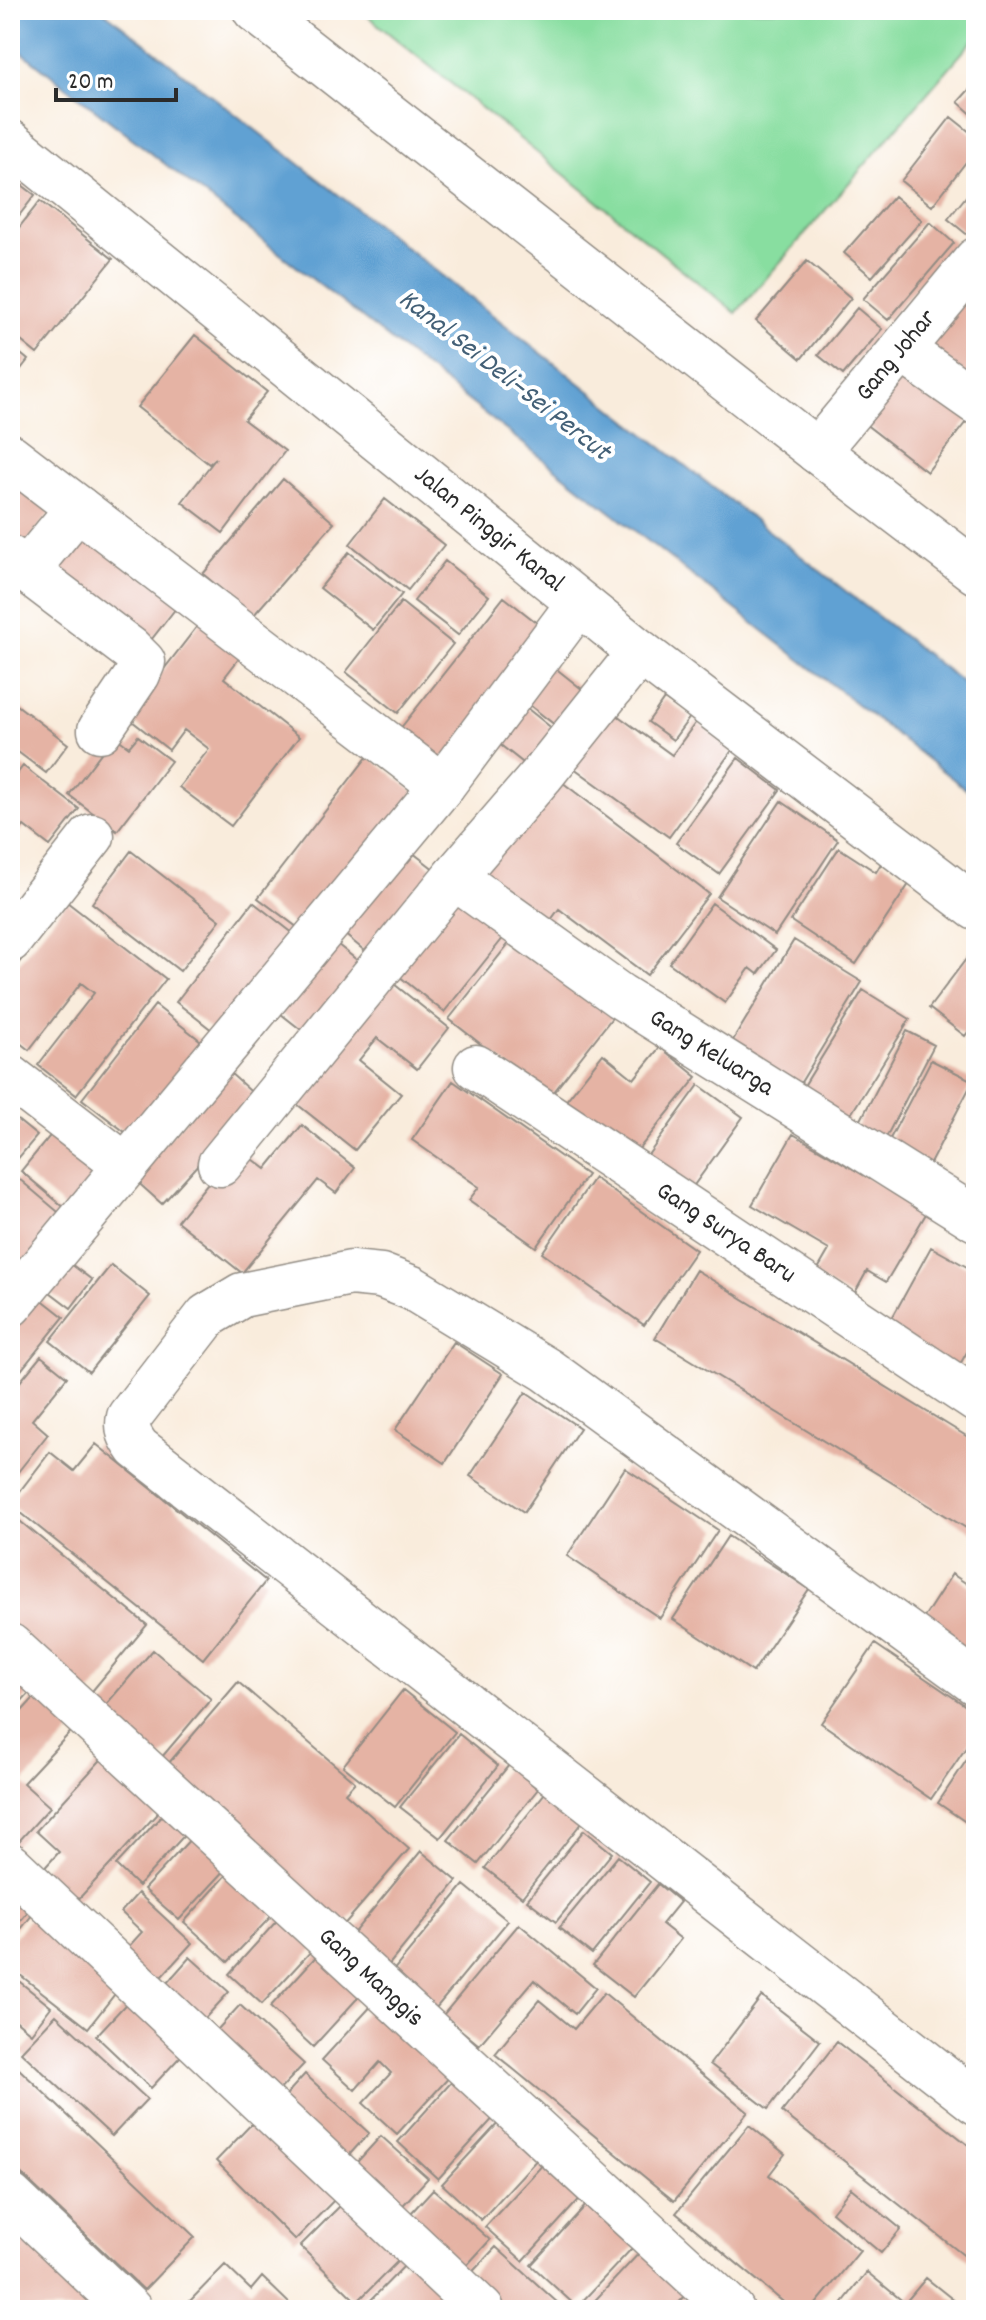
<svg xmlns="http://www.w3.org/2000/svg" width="986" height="2320" viewBox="0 0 986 2320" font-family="Dekko,sans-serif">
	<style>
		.green { fill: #88dea0; stroke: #5a8466; stroke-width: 2 }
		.water { fill: #61a1d3; stroke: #46667f; stroke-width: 2 }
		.building { fill: #e5b3a4 }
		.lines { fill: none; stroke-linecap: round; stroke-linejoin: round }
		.minor-casing { stroke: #928c84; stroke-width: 47 }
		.minor { stroke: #fff; stroke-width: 44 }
		.labels { text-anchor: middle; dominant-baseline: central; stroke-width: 8; stroke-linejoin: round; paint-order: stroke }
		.street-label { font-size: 26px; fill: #2b2b2b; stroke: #fff }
		.water-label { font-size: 28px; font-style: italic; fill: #436077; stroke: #fff }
	</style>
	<rect width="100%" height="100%" fill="#fff"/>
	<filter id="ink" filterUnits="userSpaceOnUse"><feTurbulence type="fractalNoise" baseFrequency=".0125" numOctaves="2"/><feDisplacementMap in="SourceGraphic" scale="16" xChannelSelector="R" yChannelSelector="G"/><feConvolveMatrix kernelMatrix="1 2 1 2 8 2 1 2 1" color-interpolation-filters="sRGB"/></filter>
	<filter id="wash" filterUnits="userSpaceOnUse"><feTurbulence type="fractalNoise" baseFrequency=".006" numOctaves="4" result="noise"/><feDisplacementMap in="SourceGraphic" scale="32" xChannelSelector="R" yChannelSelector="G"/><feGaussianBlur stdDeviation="1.8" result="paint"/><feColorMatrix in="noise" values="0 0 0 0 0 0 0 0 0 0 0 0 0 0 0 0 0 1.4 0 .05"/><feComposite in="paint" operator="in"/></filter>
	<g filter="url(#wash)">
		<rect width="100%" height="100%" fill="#f9ecdc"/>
		<path class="green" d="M360,10H976V37L736,313Z"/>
		<path class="water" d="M10,10H102L976,693V797L10,43Z"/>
		<g id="blocks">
			<path class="building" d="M976,82V118L958,102Z
				M951,117L976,137V149L932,206L901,181Z
				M10,176L35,195L10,227Z
				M976,184V242L948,219Z
				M894,196L922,220L872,277L844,253Z
				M40,201L113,259L37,354L10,332V239Z
				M930,222L954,243L888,320L863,299Z
				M807,261L851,298L801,359L756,321Z
				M976,279V395L920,352Z
				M857,308L882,329L843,375L818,355Z
				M195,335L267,392L244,420L285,451L223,533L182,502L216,458L209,464L137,407Z
				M892,341L976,409L927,472L842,406Z
				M10,345L28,360L10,383Z
				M10,473L54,507L21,550L10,542Z
				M283,479L334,523L253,616L203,574Z
				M385,499L444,545L408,590L350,544Z
				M84,529L180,603L140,654L44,580Z
				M349,552L402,594L373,630L320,588Z
				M445,561L489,596L458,635L414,601Z
				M504,597L551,634L442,772L396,734Z
				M401,602L453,644L398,713L346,672Z
				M202,620L244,652L224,678L299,737L231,826L179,787L209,749L184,730L169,750L127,717Z
				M549,663L588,694L560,729L522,699Z
				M664,699L690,717L673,740L648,722Z
				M518,701L559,734L531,769L489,736Z
				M13,702L68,744L46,773L10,746V706Z
				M610,710L672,755L696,722L733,749L669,837L570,765Z
				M114,736L129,747L138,736L171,761L117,831L69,795Z
				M368,756L414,792L305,933L258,898Z
				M738,758L780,790L719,874L676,843Z
				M23,766L79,809L50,846L24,826L10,844V783Z
				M554,776L709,894L647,975L559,909L545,928L477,877Z
				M781,801L838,840L775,935L717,897Z
				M399,842L444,877L376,960L332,924Z
				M839,848L876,872L882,862L911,881L856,964L791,921Z
				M131,851L220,920L180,971L92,903Z
				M458,891L508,932L444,1012L394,972Z
				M67,902L166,979L76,1095L38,1065L94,993L81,983L29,1050L10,1035V974Z
				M253,902L299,938L222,1038L176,1002Z
				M712,903L776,950L758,974L750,968L725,1003L669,963Z
				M518,932L618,1010L549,1098L449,1019Z
				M332,940L369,970L314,1040L276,1010Z
				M794,940L862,982L792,1097L724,1055Z
				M976,946V1021L965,1036L929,1008Z
				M384,976L449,1028L417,1069L377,1038L359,1060L401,1094L355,1150L288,1097Z
				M863,990L910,1019L843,1127L796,1099Z
				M155,1005L210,1048L138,1142L82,1099Z
				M907,1031L934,1045L879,1151L852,1137Z
				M660,1047L697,1077L634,1155L558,1111L603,1054L634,1079Z
				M931,1060L973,1081L924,1175L882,1154Z
				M229,1072L258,1098L162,1204L133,1178Z
				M453,1081L587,1175L536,1247L469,1200L479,1187L412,1140Z
				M699,1085L743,1117L692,1188L648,1155Z
				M10,1114L37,1136L10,1168Z
				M302,1125L355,1168L336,1193L318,1180L242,1273L177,1221L237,1147L266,1169Z
				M58,1126L115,1175L78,1219L21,1171Z
				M793,1134L927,1212L886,1282L867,1271L852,1298L814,1276L829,1250L752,1205Z
				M18,1178L70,1222L10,1293V1187Z
				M594,1178L696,1250L644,1325L542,1253Z
				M931,1247L976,1272V1336L958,1368L886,1329Z
				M63,1258L92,1280L71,1308L42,1286Z
				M111,1265L150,1296L89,1372L50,1341Z
				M696,1270L976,1442V1534L655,1338Z
				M31,1291L64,1317L10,1384V1318Z
				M454,1342L503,1374L445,1463L395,1430Z
				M41,1356L67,1377L32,1420L48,1434L10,1482V1394Z
				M526,1392L580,1428L524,1512L470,1476Z
				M96,1444L266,1581L203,1659L10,1504L50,1452L74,1471Z
				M625,1468L718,1530L660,1618L567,1556Z
				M10,1513L147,1625L88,1696L10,1632Z
				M728,1536L809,1589L753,1672L673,1619Z
				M952,1574L976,1590V1643L969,1654L921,1622Z
				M875,1644L976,1713V1733L931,1799L821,1723Z
				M153,1650L211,1699L156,1764L97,1715Z
				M10,1657L38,1683L10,1714Z
				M238,1682L355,1782L345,1793L409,1849L342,1927L162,1771Z
				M43,1688L80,1722L23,1783L50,1807L10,1851V1724Z
				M403,1690L455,1732L395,1807L343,1766Z
				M459,1734L498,1766L440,1838L400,1807Z
				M976,1746V1829L938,1803Z
				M109,1751L166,1804L74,1904L40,1873L59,1852L36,1831Z
				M509,1765L538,1789L478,1864L448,1840Z
				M545,1793L582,1822L522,1897L485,1868Z
				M168,1809L190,1829L138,1886L116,1865Z
				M584,1830L612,1853L556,1922L527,1900Z
				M195,1834L229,1866L179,1920L144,1889Z
				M421,1851L457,1881L383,1972L346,1942Z
				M618,1856L650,1882L592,1954L559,1928Z
				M234,1867L279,1908L228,1962L184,1922Z
				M10,1876L38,1900L10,1933Z
				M658,1884L680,1902L662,1924L681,1939L634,1997L593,1965Z
				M464,1885L508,1921L431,2014L387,1978Z
				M138,1893L192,1943L152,1987L119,1957L142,1932L121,1912Z
				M40,1905L125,1981L88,2028L10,1967V1943Z
				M281,1916L315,1947L262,2004L229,1974Z
				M519,1924L596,1988L575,2014L534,1980L479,2045L443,2015Z
				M322,1950L365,1990L313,2047L270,2007Z
				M190,1957L229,1992L196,2028L158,1993Z
				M10,1974L51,2007L31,2033L14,2019L10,2024Z
				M136,1993L192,2044L151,2088L96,2036Z
				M604,1993L748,2112L674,2201L495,2054L539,2000L574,2029Z
				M762,1996L820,2041L768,2109L710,2064Z
				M375,2002L453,2073L397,2134L363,2103L391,2073L380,2062L355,2090L322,2060Z
				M240,2005L304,2064L272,2098L208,2040Z
				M56,2015L147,2099L112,2136L21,2052Z
				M837,2042L976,2151V2265L782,2112Z
				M17,2067L195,2237L144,2290L10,2163V2075Z
				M305,2074L369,2133L341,2164L276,2106Z
				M456,2077L497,2114L438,2179L398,2142Z
				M262,2113L342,2192L295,2240L216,2161Z
				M501,2120L541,2155L481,2220L442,2184Z
				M749,2125L785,2154L769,2175L860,2251L811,2310H793L676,2213Z
				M381,2136L428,2178L394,2215L347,2173Z
				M548,2159L585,2193L523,2261L485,2227Z
				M851,2188L901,2229L881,2253L832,2212Z
				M433,2189L490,2240L457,2276L400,2225Z
				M345,2201L402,2257L357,2302L300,2246Z
				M589,2202L635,2245L577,2307L531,2265Z
				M20,2219L101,2293L86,2310H10V2230Z
				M496,2247L559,2304L553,2310H490L461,2284Z
				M642,2250L688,2293L672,2310H586Z
				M411,2259L463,2310H365L363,2308Z
				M225,2265L251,2290L262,2277L291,2305L287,2310H193L187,2304Z
				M867,2272L905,2303L926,2278L966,2310H837Z"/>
		</g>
	</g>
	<g filter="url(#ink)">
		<use href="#blocks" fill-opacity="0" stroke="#928c84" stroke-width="2"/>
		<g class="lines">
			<g class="minor-casing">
				<g id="minor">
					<path d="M255,10L817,451L976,572"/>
					<path id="s1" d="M10,142L640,652L976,908"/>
					<path d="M902,350L976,402"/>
					<path id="s2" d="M817,451L976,260"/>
					<path d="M10,456L442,786"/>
					<path d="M10,558L130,649L143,662L138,674L100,730"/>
					<path d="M26,571L78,508"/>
					<path id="s3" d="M454,877L620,996L976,1219"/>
					<path d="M10,940L92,836"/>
					<path id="s4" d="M476,1067L976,1400"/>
					<path d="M10,1077L126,1166"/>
					<path d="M220,1164L454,877L541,776L640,652"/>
					<path d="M10,1305L442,786L579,603"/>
					<path id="s5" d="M10,1646L732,2310"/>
					<path d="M976,1683L547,1370L412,1288L381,1276L351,1273L242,1295L207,1316L129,1417C126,1430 130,1437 138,1448L976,2102"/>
					<path d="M10,1865L482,2310"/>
					<path d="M10,2196L130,2310"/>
				</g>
			</g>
			<use href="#minor" class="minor"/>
		</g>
	</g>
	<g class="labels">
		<g class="street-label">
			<text stroke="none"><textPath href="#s2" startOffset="124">Gang Johar</textPath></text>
			<text stroke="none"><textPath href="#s1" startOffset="616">Jalan Pinggir Kanal</textPath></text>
			<text stroke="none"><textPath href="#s3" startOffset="312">Gang Keluarga</textPath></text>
			<text stroke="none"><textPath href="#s4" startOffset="300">Gang Surya Baru</textPath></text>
			<text stroke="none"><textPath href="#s5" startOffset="490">Gang Manggis</textPath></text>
		</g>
		<g class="water-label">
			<text transform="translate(503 377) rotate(38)">Kanal Sei Deli–Sei Percut</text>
		</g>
	</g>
	<rect width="986" height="2320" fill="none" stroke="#fff" stroke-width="40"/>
	<path d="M56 88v12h120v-12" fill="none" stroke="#2b2b2b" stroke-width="4"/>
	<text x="68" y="88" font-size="24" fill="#2b2b2b" stroke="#ffffff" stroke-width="6" paint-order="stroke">20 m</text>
</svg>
